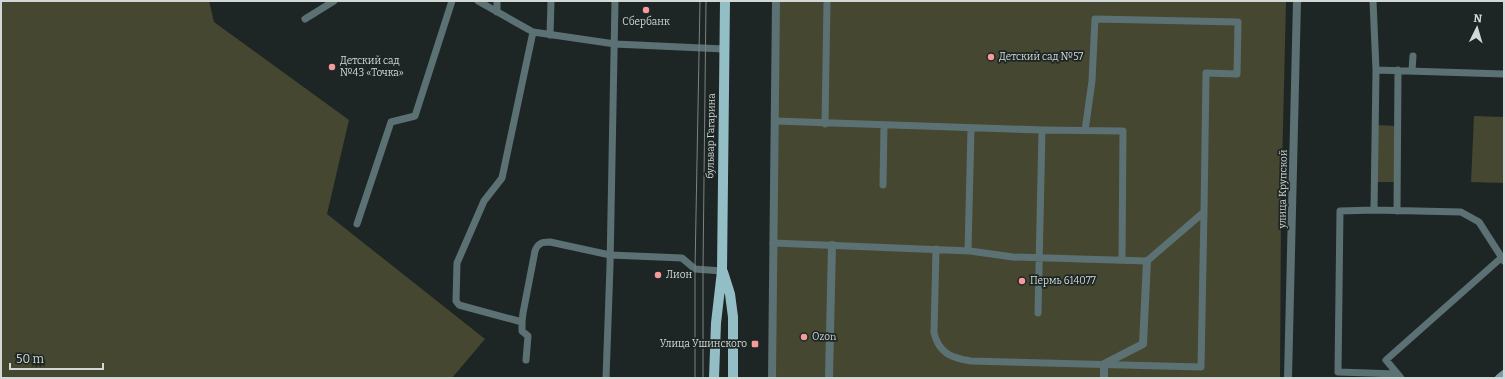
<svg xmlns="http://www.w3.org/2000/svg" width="1505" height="379" viewBox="0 0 1505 379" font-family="Bitter,serif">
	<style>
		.green { fill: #454730 }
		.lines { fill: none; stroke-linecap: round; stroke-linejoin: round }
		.service { stroke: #5c7174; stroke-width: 7 }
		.pedestrian { stroke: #5c7174; stroke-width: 8 }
		.minor { stroke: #5c7174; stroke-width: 8 }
		.secondary { stroke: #7b9ca2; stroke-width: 8 }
		.primary { stroke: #93bec5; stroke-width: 10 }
		.tram { stroke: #7b8381; stroke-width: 1 }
		.poi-dot { fill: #f59b9d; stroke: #1d2624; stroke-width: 1.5 }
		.labels { text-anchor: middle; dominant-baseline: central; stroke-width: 3.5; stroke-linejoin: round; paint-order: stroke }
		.poi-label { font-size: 10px; fill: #d2d8d6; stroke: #1d2624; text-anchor: start }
		.street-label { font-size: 10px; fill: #d2d8d6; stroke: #1d2624 }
	</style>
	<rect width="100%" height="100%" fill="#1d2624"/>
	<path class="green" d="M1,1H209L214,22L349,120L327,214L485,339L452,378H1Z
		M776,1H1286L1281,211L1280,378H772Z
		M1474,116L1504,117V183L1471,182Z
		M1375,125L1397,126V182H1374Z"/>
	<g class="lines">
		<path class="service" d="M478,1L533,32L615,44L724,49
			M1373,1L1376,70L1374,210
			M497,12V1
			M305,19L334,1
			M533,32L502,178L484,201L457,263L456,301L459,305L522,322L523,313L535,251C538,243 542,242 550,242L610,255L682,258L695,269L722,271
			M550,35L551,1
			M1376,70L1504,74
			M1412,70L1413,56
			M775,121L1042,130L1123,131L1122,260
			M825,124L827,1
			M883,185L884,125
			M1397,211L1398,70
			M357,224L391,122L415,116L452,1
			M773,243L970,251L1013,257L1147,261L1204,212L1206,73L1237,74L1238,22L1095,19L1092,81L1085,131
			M936,249L934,333C939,353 951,358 971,361L1201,367L1204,212
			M968,251L971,128
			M1038,313L1042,130
			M522,322V331L528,336L526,360
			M1397,374L1338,372L1340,211L1374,210L1461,212L1479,222L1504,261
			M606,378L610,266L615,1
			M1401,378L1386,360L1501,258"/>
		<path class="pedestrian" d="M1288,378L1297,1"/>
		<path class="minor" d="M772,378L776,1
			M829,378L832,245
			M1104,378V364L1143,344L1147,261"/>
		<path class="secondary" d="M1499,378L1504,374"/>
		<path class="primary" d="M723,272L730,294L733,317V378
			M714,378L716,323L722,271L725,1"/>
		<path class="tram" d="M695,378V269L700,1
			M703,378V269L706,1"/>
	</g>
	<g class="poi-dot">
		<circle cx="646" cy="10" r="4"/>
		<circle cx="991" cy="57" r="4"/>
		<circle cx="332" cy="67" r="4"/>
		<circle cx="658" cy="275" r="4"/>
		<circle cx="1022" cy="281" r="4"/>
		<circle cx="804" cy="337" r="4"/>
		<rect x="751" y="340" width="8" height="8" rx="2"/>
	</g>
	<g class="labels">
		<g class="poi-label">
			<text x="646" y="22" text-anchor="middle">Сбербанк</text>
			<text x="999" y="57">Детский сад №57</text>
			<text x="340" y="61">Детский сад<tspan x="340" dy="12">№43 «Точка»</tspan></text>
			<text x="666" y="275">Лион</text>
			<text x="1030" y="281">Пермь 614077</text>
			<text x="812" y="337">Ozon</text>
			<text x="747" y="344" text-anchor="end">Улица Ушинского</text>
		</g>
		<g class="street-label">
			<text transform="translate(711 136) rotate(-89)">бульвар Гагарина</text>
			<text transform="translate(1283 189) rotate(-89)">улица Крупской</text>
		</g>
	</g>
	<rect width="1505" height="379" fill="none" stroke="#d2d8d6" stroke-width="4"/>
	<g transform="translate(1477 28) rotate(5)" stroke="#1d2624" stroke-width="3" paint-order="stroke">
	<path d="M0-3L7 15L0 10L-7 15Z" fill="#d2d8d6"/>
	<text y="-6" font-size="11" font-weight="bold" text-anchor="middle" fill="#d2d8d6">N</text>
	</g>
	<path d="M10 363v6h93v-6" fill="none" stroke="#d2d8d6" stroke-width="2"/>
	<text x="16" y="363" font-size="12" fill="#d2d8d6" stroke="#1d2624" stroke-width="3" paint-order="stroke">50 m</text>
</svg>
